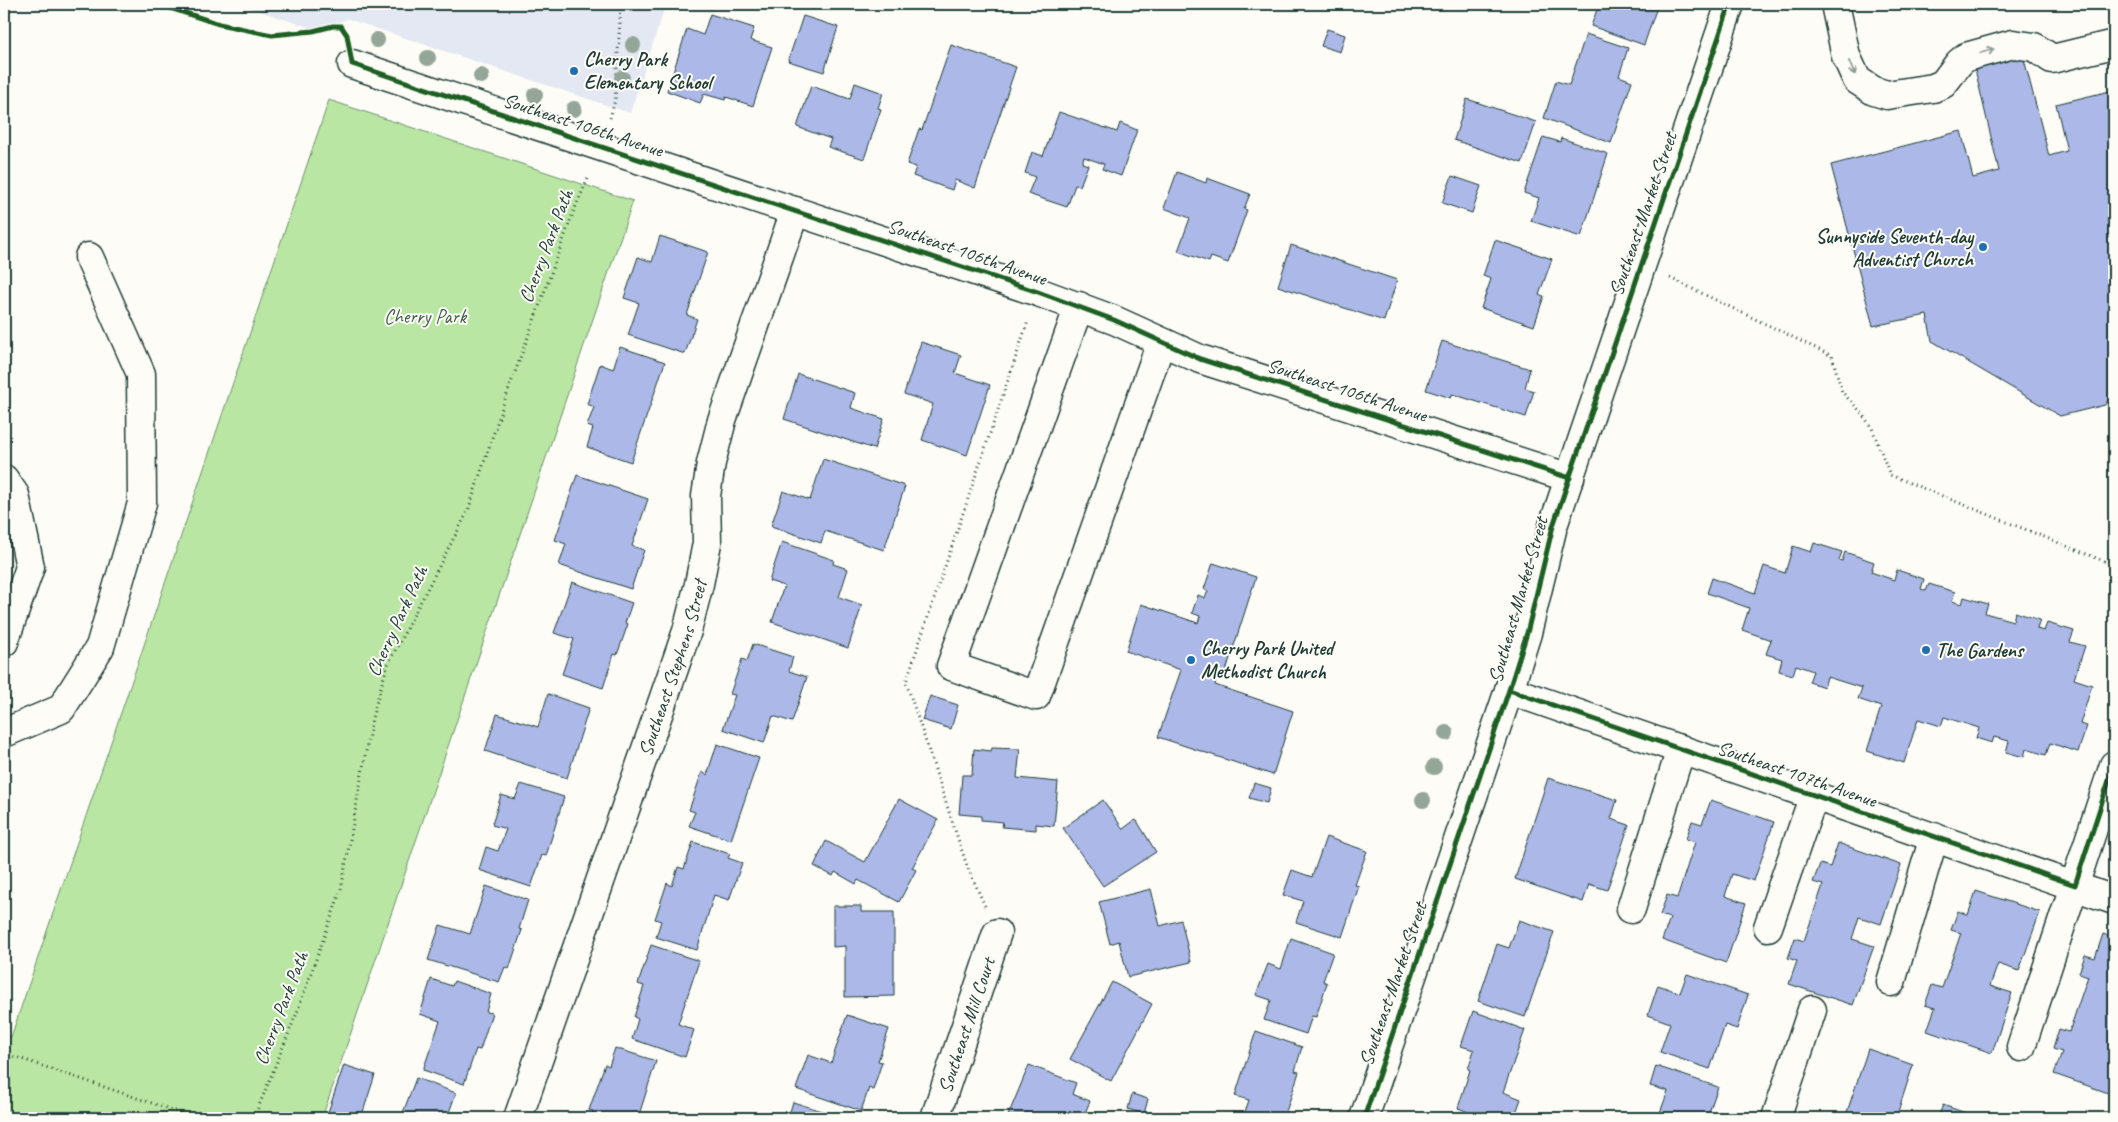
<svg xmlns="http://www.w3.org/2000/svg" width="2118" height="1122" viewBox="0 0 2118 1122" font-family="Caveat,sans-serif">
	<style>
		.built { fill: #e4e8f2 }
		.green { fill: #bae6a3; stroke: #6c926c }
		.building { fill: #abb8e8; stroke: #1f3d34 }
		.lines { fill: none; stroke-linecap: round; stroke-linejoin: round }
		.minor-casing { stroke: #1f3d34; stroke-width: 31 }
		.path { stroke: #1f3d34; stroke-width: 3; stroke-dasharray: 1 4; stroke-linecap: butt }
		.minor { stroke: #fdfcf7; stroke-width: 28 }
		.cycleway-casing { stroke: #fdfcf7; stroke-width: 8 }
		.cycleway { stroke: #1b5e20; stroke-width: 5 }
		.tree { fill: #94a698 }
		.oneway { stroke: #8e9c96 }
		.poi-dot { fill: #1f6fb2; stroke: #fdfcf7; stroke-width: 2 }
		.labels { text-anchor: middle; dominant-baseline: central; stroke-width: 4; stroke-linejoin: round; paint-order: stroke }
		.poi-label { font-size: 20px; font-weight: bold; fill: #1f3d34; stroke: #fdfcf7; text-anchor: start }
		.street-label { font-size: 20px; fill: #1f3d34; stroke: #fdfcf7 }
		.park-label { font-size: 20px; fill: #3e5f4a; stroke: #fdfcf7 }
	</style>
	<rect width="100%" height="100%" fill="#fdfcf7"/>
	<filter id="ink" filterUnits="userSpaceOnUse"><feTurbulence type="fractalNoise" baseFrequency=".02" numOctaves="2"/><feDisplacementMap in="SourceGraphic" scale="10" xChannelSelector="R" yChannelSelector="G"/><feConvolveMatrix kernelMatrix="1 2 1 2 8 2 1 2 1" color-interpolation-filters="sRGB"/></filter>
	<g filter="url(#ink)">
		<path class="built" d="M238,4H666L630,113L348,19L314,29Z"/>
		<path class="green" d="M329,100L633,201L322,1118H4V1035L11,1037Z"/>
		<path class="building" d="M1599,4H1658L1644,45L1591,26Z
			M710,14L754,28L750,40L772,47L753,106L726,97L725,100L704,94L700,103L667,91L687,29L703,35Z
			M803,16L838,27L824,72L788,61Z
			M1327,29L1345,35L1340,52L1321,46Z
			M1586,34L1628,48L1619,76L1632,81L1611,143L1544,118L1556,81L1569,85Z
			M951,45L1016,67L975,188L955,180L952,190L913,176L916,167L907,164L919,129L922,130Z
			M2023,55L2049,156L2067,151L2056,104L2114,90V390L2105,405L2060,416L1932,341L1927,315L1873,326L1831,165L1961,131L1973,178L1999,171L1975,69Z
			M855,83L883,93L878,108L881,109L864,159L828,147L831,139L797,127L811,86L850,99Z
			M1467,99L1536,122L1522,163L1454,140Z
			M1059,112L1117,132L1120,123L1137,130L1121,176L1102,169L1104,164L1084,157L1082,163L1088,165L1080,186L1075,185L1067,207L1028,194L1035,177L1025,173L1032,152L1043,156Z
			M1543,137L1560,142L1561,138L1608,154L1581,237L1531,221L1539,198L1524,193Z
			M1177,172L1206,183L1207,178L1250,194L1244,209L1247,210L1228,263L1211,257L1209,262L1178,251L1190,218L1164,208Z
			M1452,176L1481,186L1472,213L1442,203Z
			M660,236L708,252L687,315L697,319L685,354L628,335L639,303L624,298L638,257L652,262Z
			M1495,240L1552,259L1539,295L1544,296L1534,326L1481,308L1491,279L1483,276Z
			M1291,245L1397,280L1384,321L1278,286Z
			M1442,341L1530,369L1525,388L1534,391L1526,417L1452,394L1451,398L1426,390Z
			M921,342L961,355L955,373L990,385L967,455L922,440L933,404L904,394Z
			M620,347L665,362L631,462L587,447L593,428L587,426L594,407L587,404L600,364L613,369Z
			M798,374L855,393L851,408L884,419L874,449L784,419Z
			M823,459L905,486L884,550L825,531L821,543L771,526L783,491L810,500Z
			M577,475L648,499L632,546L644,550L631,589L559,565L566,544L555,540Z
			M782,542L834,560L833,564L848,569L839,597L862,605L848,648L772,622L784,586L769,581Z
			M1814,543L1842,552L1839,560L1842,561L1845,552L1874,562L1871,572L1894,580L1897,570L1924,579L1921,589L1926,591L1929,584L1955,592L1952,601L1962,604L1964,597L1988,604L1985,613L2013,621L2015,612L2040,620L2037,629L2044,631L2047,623L2074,631L2070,642L2085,646L2074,679L2092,685L2080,724L2087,726L2078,752L2050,743L2046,755L2026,749L2024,757L2006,752L2009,741L1994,737L1992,743L1976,738L1979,728L1944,717L1941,726L1918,719L1904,763L1867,751L1881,707L1858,699L1862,688L1827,677L1824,687L1809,682L1813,671L1796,665L1793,675L1779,671L1782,659L1766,654L1771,640L1742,630L1749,608L1707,593L1712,578L1755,593L1764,566L1785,573L1793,546L1811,552Z
			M1213,563L1256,577L1223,680L1216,678L1215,685L1293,711L1273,775L1158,737L1181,670L1126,651L1141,604L1198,623L1200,616L1192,613L1198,595L1205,598L1208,591L1204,589Z
			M572,582L632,603L625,623L628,624L617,655L614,654L603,688L562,674L574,639L554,633Z
			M753,644L793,657L789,671L807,677L792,722L773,716L764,743L723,729L735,695L730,694L742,659L747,661Z
			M548,694L589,708L567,778L485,751L497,714L538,727Z
			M930,696L958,705L951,729L922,720Z
			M717,744L759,758L731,840L689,826L695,812L689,810L702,772L707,775Z
			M992,748L1020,749L1017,778L1058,782L1054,826L1036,824V830L1002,827L1003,822L981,820V816L959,814L962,775H972L974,749L991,751Z
			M1548,778L1617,800L1611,819L1629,825L1607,890L1589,884L1583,902L1515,879Z
			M1254,783L1271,788L1267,803L1249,798Z
			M521,784L564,797L546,856L542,855L531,887L479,870L486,847L498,851L506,829L492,825L501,795L515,799Z
			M899,799L938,820L912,868L916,870L899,902L858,880L856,884L835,872L833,876L814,866L826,841L865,862Z
			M1103,800L1123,829L1135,820L1137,821L1156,852L1103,886L1063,828Z
			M1711,800L1774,822L1754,881L1732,874L1725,896L1746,903L1726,963L1662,940L1670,918L1660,915L1667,895L1677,898L1695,842L1686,839L1692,821L1702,824Z
			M1326,837L1367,851L1355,885L1359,886L1342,937L1296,922L1303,901L1283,895L1292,870L1312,877Z
			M693,842L730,854L728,858L742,863L729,900L714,895L697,950L656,937L661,921L655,919L667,883L672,886L678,867L684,869Z
			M1838,843L1901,865L1881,924L1859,917L1852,939L1874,946L1853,1005L1789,984L1797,961L1788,958L1795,938L1804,941L1823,885L1813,882L1820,864L1830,867Z
			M486,886L528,900L519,929L522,930L509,969L505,967L499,982L428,960L440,925L470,934Z
			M1151,889L1160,926L1181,920L1191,962L1128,977L1119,941L1110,944L1099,902Z
			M1976,891L2040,912L2019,971L1998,964L1990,986L2012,993L1992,1053L1927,1031L1935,1008L1925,1005L1932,985L1942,988L1961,933L1951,930L1958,911L1968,915Z
			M833,906H861V912H894V996L845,997V946L833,947Z
			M1519,920L1554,932L1525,1017L1478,1001L1497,944L1509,948Z
			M2103,934L2114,938V1095L2054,1074L2062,1052L2053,1049L2059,1029L2069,1032L2088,976L2079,973L2085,955L2095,958Z
			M1291,938L1333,953L1323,981L1327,983L1316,1017L1312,1016L1306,1034L1264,1020L1271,1000L1256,995L1268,964L1281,969Z
			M651,945L699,961L678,1024L694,1030L685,1057L632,1039L638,1019L634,1017L644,986L638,984Z
			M1687,974L1748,995L1737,1029L1725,1025L1710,1069L1660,1052L1670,1023L1648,1015L1658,985L1680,993Z
			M431,979L452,986L454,981L491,994L486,1012L492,1013L480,1050L476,1049L464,1084L423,1070L440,1021L420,1014Z
			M1112,982L1152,1004L1111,1081L1070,1059Z
			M1473,1011L1525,1030L1503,1092L1521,1099L1514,1118H1478L1479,1116L1458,1108L1470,1070L1468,1069L1474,1050L1461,1046Z
			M847,1015L889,1029L878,1061L882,1062L873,1090L869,1088L861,1111L796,1089L808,1055L831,1063Z
			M1256,1031L1302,1047L1295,1071L1299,1072L1284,1118H1243L1249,1100L1235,1096Z
			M615,1048L656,1061L638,1118H591L593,1111L589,1110L605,1064L609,1066Z
			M1868,1049L1913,1065L1896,1118H1845Z
			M344,1065L375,1075L361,1118H326Z
			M1029,1065L1076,1083L1072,1094L1090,1101L1083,1118H1007Z
			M1656,1066L1718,1087L1707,1118H1658L1668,1091L1650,1086Z
			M416,1078L456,1093L447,1118H401Z
			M1132,1094L1148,1099L1144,1114L1128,1109Z
			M793,1102L844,1118H788Z
			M1943,1105L1980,1118H1934L1935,1116L1938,1117Z
			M1439,1113L1456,1118H1438Z"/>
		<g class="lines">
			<g class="minor-casing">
				<g id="minor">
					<path d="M1835,4L1846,56L1857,80L1874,91L1887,95L1933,88L1943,84L1959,63L1966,57L2013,44L2034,47L2052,59L2114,44"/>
					<path d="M352,64L1038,292L1114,320L1200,359L1570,478"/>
					<path d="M1079,306L951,666L1036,696L1161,342"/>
					<path d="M4,479L15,495L30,567L4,642"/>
					<path d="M1509,690L2114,900"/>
					<path d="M4,733L61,709L100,647L142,503L141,374L89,257"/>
					<path d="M1631,909L1681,749"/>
					<path d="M1768,927L1814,795"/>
					<path d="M1891,982L1934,837"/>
					<path d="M2021,1047L2114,765"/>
					<path id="s1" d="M518,1118L687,631L699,584L707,543L706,496L711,463L722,420L795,211"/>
					<path id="s2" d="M935,1118L997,933"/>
					<path d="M1364,1118L1509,690L1527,633L1553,526L1730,4"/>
					<path d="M1776,1118L1812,1010"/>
				</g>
			</g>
			<path class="path" d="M610,118L615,100L621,4
				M1670,278L1832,356L1842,392L1860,411L1872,428L1890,475L2114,565
				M985,906L967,866L906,682L1028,321
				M4,1053L196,1118
				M254,1118L296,1015L341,890L372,718L387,666L468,511L502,408L573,213L589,176"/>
			<use href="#minor" class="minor"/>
			<g class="cycleway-casing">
				<path id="cycleway" d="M158,4L219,24L272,35L313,31L333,26H341L347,35L352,64L1038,292L1114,320L1200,359L1570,478
					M1509,690L2075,885L2114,765
					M1364,1118L1509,690L1527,633L1553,526L1730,4"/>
			</g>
			<use href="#cycleway" class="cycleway"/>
		</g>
		<g class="tree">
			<circle cx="377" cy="40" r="8"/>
			<circle cx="633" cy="45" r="8"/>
			<circle cx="428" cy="58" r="8"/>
			<circle cx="481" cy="76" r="8"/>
			<circle cx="622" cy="78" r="8"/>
			<circle cx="535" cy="95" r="8"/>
			<circle cx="574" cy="109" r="8"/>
			<circle cx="1446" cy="733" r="8"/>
			<circle cx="1434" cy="767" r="8"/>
			<circle cx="1423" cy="800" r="8"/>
		</g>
		<defs><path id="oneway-shaft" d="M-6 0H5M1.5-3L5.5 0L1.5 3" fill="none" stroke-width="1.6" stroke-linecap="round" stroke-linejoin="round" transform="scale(1.25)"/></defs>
		<g class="oneway">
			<use href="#oneway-shaft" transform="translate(1987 51) rotate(-16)"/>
			<use href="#oneway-shaft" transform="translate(1852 68) rotate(66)"/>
		</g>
	</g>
	<g class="poi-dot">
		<circle cx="574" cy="71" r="5"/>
		<circle cx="1983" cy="247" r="5"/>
		<circle cx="1926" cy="650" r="5"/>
		<circle cx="1191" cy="660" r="5"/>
	</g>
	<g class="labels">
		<g class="poi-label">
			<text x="584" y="59">Cherry Park<tspan x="584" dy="23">Elementary School</tspan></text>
			<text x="1973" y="236" text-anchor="end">Sunnyside Seventh-day<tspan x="1973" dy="23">Adventist Church</tspan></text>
			<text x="1201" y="648">Cherry Park United<tspan x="1201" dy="23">Methodist Church</tspan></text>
			<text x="1936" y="650">The Gardens</text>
		</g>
		<g class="street-label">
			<text transform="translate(583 125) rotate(18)">Southeast 106th Avenue</text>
			<text transform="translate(1643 214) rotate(-71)">Southeast Market Street</text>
			<text transform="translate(546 246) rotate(-69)">Cherry Park Path</text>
			<text transform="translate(967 252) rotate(19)">Southeast 106th Avenue</text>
			<text transform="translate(1347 390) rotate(18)">Southeast 106th Avenue</text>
			<text transform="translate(1518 600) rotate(-74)">Southeast Market Street</text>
			<text transform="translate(397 621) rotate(-65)">Cherry Park Path</text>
			<text stroke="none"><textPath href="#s1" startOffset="476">Southeast Stephens Street</textPath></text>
			<text transform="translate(1797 774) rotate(19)">Southeast 107th Avenue</text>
			<text transform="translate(1393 984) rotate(-71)">Southeast Market Street</text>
			<text transform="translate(281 1008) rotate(-69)">Cherry Park Path</text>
			<text stroke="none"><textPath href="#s2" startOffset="98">Southeast Mill Court</textPath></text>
		</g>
		<g class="park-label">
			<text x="425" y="316">Cherry Park</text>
		</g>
	</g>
	<rect width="2118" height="1122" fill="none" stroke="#fdfcf7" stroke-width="20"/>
	<rect x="10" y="10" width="2098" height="1102" fill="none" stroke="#1f3d34" stroke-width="2" filter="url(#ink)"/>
</svg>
